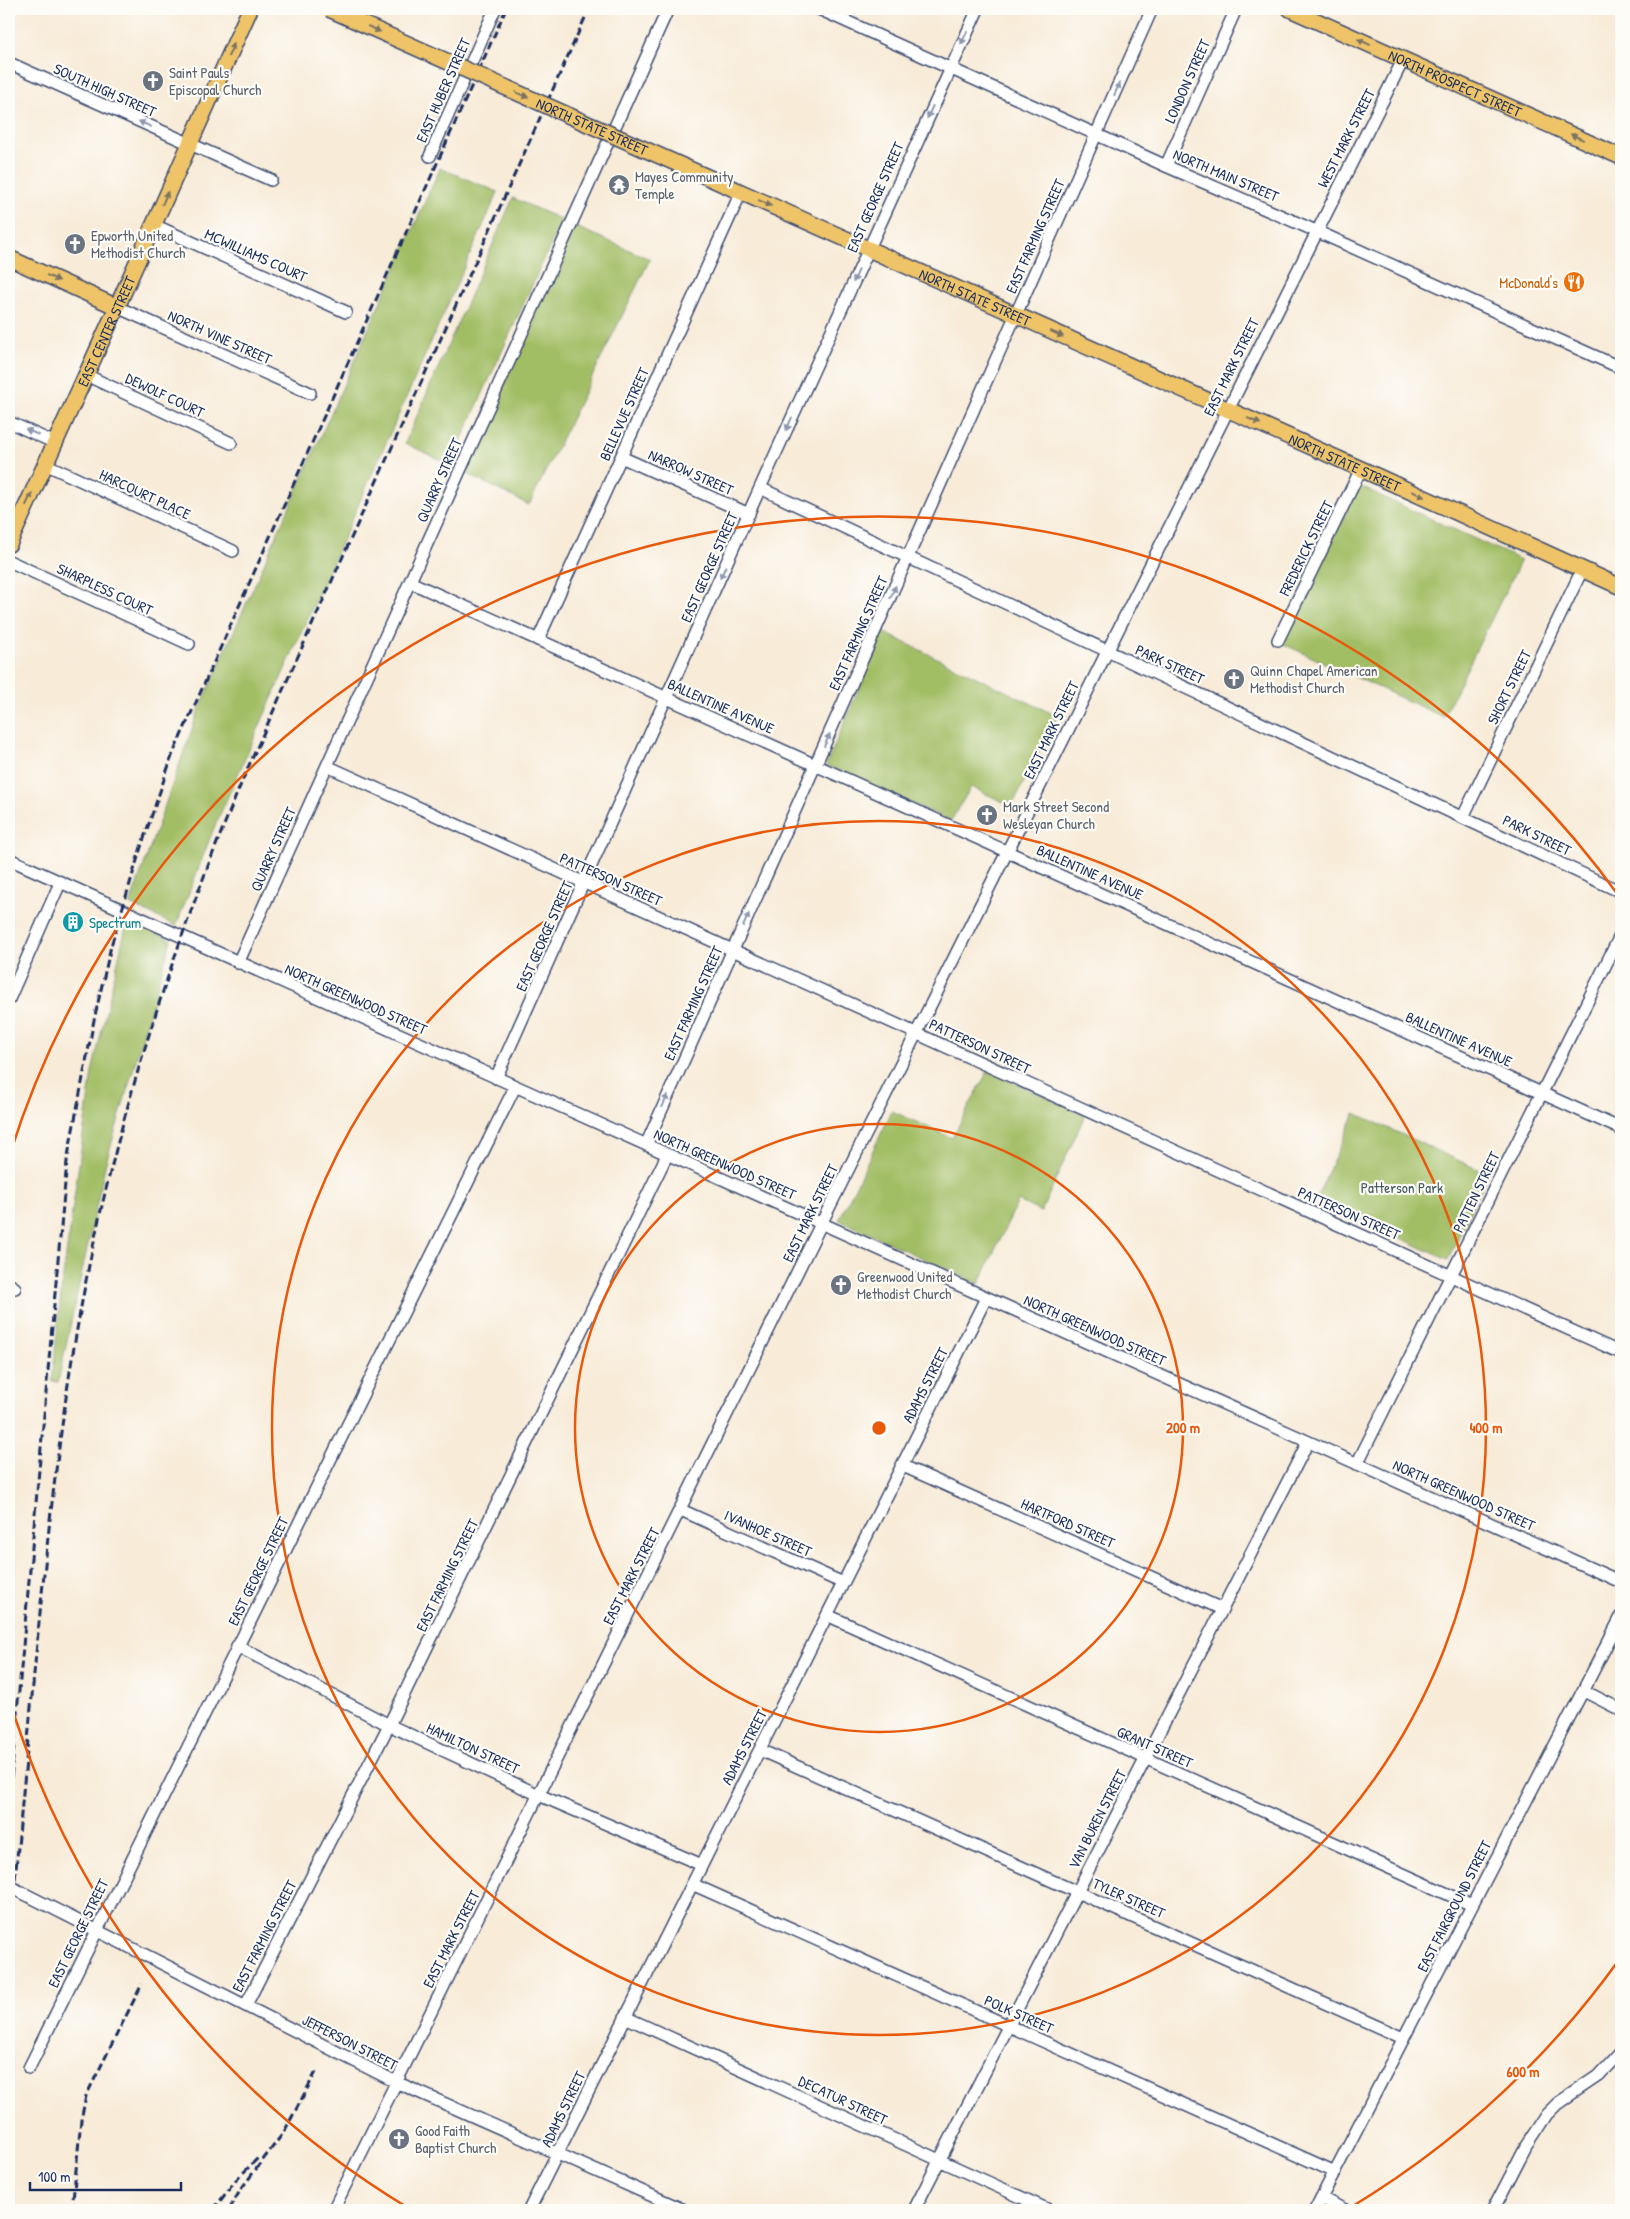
<svg xmlns="http://www.w3.org/2000/svg" width="1630" height="2219" viewBox="0 0 1630 2219" font-family="'Patrick Hand',sans-serif">
	<style>
		.green { fill: #a2be65; stroke: #5e7662 }
		.lines { fill: none; stroke-linecap: round; stroke-linejoin: round }
		.minor-casing { stroke: #3c4b70; stroke-width: 14 }
		.major-casing { stroke: #3c4b70; stroke-width: 18 }
		.minor { stroke: #fff; stroke-width: 11 }
		.major { stroke: #efc469; stroke-width: 15 }
		.rail { stroke: #1b2f5e; stroke-width: 3; stroke-dasharray: 8 4; stroke-linecap: butt }
		.major-bridge-casing { stroke: #3c4b70; stroke-width: 18; stroke-linecap: butt }
		.major-bridge { stroke: #efc469; stroke-width: 15 }
		.oneway { fill: #7a7263 }
		.oneway2 { fill: #8d97ae }
		.ring { fill: none; stroke: #e8590c; stroke-width: 2.5 }
		.labels { text-anchor: middle; dominant-baseline: central; stroke-width: 4.5; stroke-linejoin: round; paint-order: stroke }
		.worship-label { font-size: 15px; fill: #5b616d; stroke: #fdfcf7; text-anchor: start }
		.street-label { font-size: 15px; fill: #1b2f5e; stroke: #fdfcf7 }
		.food-label { font-size: 15px; fill: #c56008; stroke: #fdfcf7; text-anchor: end }
		.culture-label { font-size: 15px; fill: #0d838f; stroke: #fdfcf7; text-anchor: start }
		.park-label { font-size: 15px; fill: #445a60; stroke: #fdfcf7 }
		.centre { fill: #e8590c; stroke: #fdfcf7; stroke-width: 2.5 }
		.ring-label { font-size: 15px; text-anchor: middle; font-weight: bold; fill: #e8590c; stroke: #fdfcf7; stroke-width: 4.5; stroke-linejoin: round; paint-order: stroke }
	</style>
	<rect width="100%" height="100%" fill="#fdfcf7"/>
	<filter id="ink" filterUnits="userSpaceOnUse"><feTurbulence type="fractalNoise" baseFrequency=".02" numOctaves="2"/><feDisplacementMap in="SourceGraphic" scale="10" xChannelSelector="R" yChannelSelector="G"/><feConvolveMatrix kernelMatrix="1 2 1 2 8 2 1 2 1" color-interpolation-filters="sRGB"/></filter>
	<filter id="wash" filterUnits="userSpaceOnUse"><feTurbulence type="fractalNoise" baseFrequency=".0096" numOctaves="4" result="noise"/><feDisplacementMap in="SourceGraphic" scale="20" xChannelSelector="R" yChannelSelector="G"/><feGaussianBlur stdDeviation="1.12" result="paint"/><feColorMatrix in="noise" values="0 0 0 0 0 0 0 0 0 0 0 0 0 0 0 0 0 1.4 0 .05"/><feComposite in="paint" operator="in"/></filter>
	<g filter="url(#wash)">
		<rect width="100%" height="100%" fill="#f8ebd8"/>
		<path class="green" d="M440,168L498,192L214,828L176,926L130,904L198,712Z
			M513,198L562,220L450,465L405,443Z
			M574,226L650,259L529,505L459,470Z
			M1359,486L1521,560L1443,717L1281,643Z
			M883,632L1057,716L1012,806L971,787L951,821L826,765Z
			M128,918L171,940L105,1166L58,1382L52,1381L62,1283L92,1072Z
			M988,1071L1085,1115L1041,1212L1018,1201L979,1284L839,1220L892,1111L952,1138Z
			M1355,1113L1488,1174L1448,1260L1316,1199Z"/>
	</g>
	<g filter="url(#ink)">
		<g class="lines">
			<g class="minor-casing">
				<path id="minor" d="M819,9L1166,166L1316,231L1621,368
					M9,63L271,180
					M430,156L495,9
					M1166,166L1236,9
					M154,225L346,312
					M117,307L310,393
					M86,375L231,443
					M9,422L55,443
					M621,457L749,514
					M45,464L233,551
					M760,488L1621,892
					M9,561L189,644
					M410,582L1621,1129
					M538,640L737,201
					M1278,640L1361,469
					M327,766L1621,1353
					M1463,817L1582,570
					M9,859L1621,1582
					M238,963L668,9
					M9,999L60,883
					M496,1078L760,488L978,9
					M646,1145L1152,9
					M9,1284L15,1288
					M1357,1464L1621,934
					M901,1465L1222,1609
					M681,1510L843,1583
					M827,1615L1472,1905
					M237,1646L389,1725L539,1795L702,1865
					M1584,1691L1621,1710
					M760,1750L1403,2038
					M692,1884L1335,2172
					M9,1886L396,2082L684,2210
					M246,2005L389,1725L667,1155
					M625,2017L1049,2210
					M29,2068L515,1087
					M1321,2198L1345,2210
					M333,2210L821,1224L1403,60
					M529,2210L986,1298
					M914,2210L1308,1442
					M1315,2210L1621,1617
					M1493,2210L1526,2146L1547,2114L1558,2103L1598,2076L1621,2051"/>
			</g>
			<g class="major-casing">
				<g id="major">
					<path id="s1" d="M1290,9L1621,157"/>
					<path id="s2" d="M705,176L1361,469L1621,587"/>
					<path d="M9,258L117,307"/>
					<path id="s3" d="M9,544L117,307L250,9"/>
				</g>
			</g>
			<use href="#minor" class="minor"/>
			<use href="#major" class="major"/>
			<path class="rail" d="M9,1801L67,1161L94,1020L111,946L141,847L172,756L506,9
				M9,1951C16,1863 25,1774 33,1685C48,1526 65,1366 101,1210C136,1060 186,914 246,772L589,9
				M72,2210L81,2120L86,2096L142,1984
				M213,2210L237,2179L258,2158
				M229,2210L241,2189L284,2132L316,2072"/>
			<g class="major-bridge-casing">
				<g id="major-bridge">
					<path id="s4" d="M329,9L705,176"/>
				</g>
			</g>
			<use href="#major-bridge" class="major-bridge"/>
		</g>
		<defs><path id="oneway-solid" d="M-6-.8H1V-3.2L6.5 0L1 3.2V.8H-6Z" transform="scale(1.25)"/></defs>
		<g class="oneway">
			<use href="#oneway-solid" transform="translate(374 29) rotate(24)"/>
			<use href="#oneway-solid" transform="translate(1364 42) rotate(-156)"/>
			<use href="#oneway-solid" transform="translate(231 50) rotate(-66)"/>
			<use href="#oneway-solid" transform="translate(522 95) rotate(24)"/>
			<use href="#oneway-solid" transform="translate(1577 137) rotate(-156)"/>
			<use href="#oneway-solid" transform="translate(165 198) rotate(-67)"/>
			<use href="#oneway-solid" transform="translate(765 203) rotate(24)"/>
			<use href="#oneway-solid" transform="translate(53 278) rotate(24)"/>
			<use href="#oneway-solid" transform="translate(1057 334) rotate(24)"/>
			<use href="#oneway-solid" transform="translate(1254 421) rotate(24)"/>
			<use href="#oneway-solid" transform="translate(1418 494) rotate(25)"/>
			<use href="#oneway-solid" transform="translate(29 499) rotate(-65)"/>
		</g>
		<g class="oneway2">
			<use href="#oneway-solid" transform="translate(964 38) rotate(115)"/>
			<use href="#oneway-solid" transform="translate(1117 89) rotate(-66)"/>
			<use href="#oneway-solid" transform="translate(930 112) rotate(114)"/>
			<use href="#oneway-solid" transform="translate(145 124) rotate(-156)"/>
			<use href="#oneway-solid" transform="translate(856 276) rotate(114)"/>
			<use href="#oneway-solid" transform="translate(789 424) rotate(114)"/>
			<use href="#oneway-solid" transform="translate(32 432) rotate(-156)"/>
			<use href="#oneway-solid" transform="translate(723 572) rotate(114)"/>
			<use href="#oneway-solid" transform="translate(893 592) rotate(-66)"/>
			<use href="#oneway-solid" transform="translate(827 740) rotate(-66)"/>
			<use href="#oneway-solid" transform="translate(746 920) rotate(-66)"/>
			<use href="#oneway-solid" transform="translate(665 1101) rotate(-66)"/>
		</g>
	</g>
	<g class="ring">
		<circle cx="879" cy="1428" r="304"/>
		<circle cx="879" cy="1428" r="607"/>
		<path d="M1621 1957A911 911 0 0 1 1348 2209M410 2209A911 911 0 0 1 10 1702M10 1154A911 911 0 0 1 1621 899"/>
	</g>
	<defs>
		<g id="church-disc" transform="scale(1.125)"><circle r="9.5" fill="#6b7280" stroke="#fdfcf7"/><path d="M-1.2-6h2.4v3.5h3.3v2.4h-3.3V6h-2.4V-.1h-3.3v-2.4h3.3Z" fill="#fff"/></g>
		<g id="temple-disc" transform="scale(1.125)"><circle r="9.5" fill="#6b7280" stroke="#fdfcf7"/><path d="M0-6L5-2H3V0L6.5 2.5H4V6H1.5V3h-3V6H-4V2.5H-6.5L-3 0V-2H-5Z" fill="#fff"/></g>
		<g id="restaurant-disc" transform="scale(1.125)"><circle r="9.5" fill="#e8710a" stroke="#fdfcf7"/><path d="M-5-6h1v4h1v-4h1v4h1v-4h1v5L-1.5 .5V6h-2V.5L-5-1ZM5-6V6H3V1.5H1.5Q1.5-4 5-6Z" fill="#fff"/></g>
		<g id="building-disc" transform="scale(1.125)"><circle r="9.5" fill="#0f9aa8" stroke="#fdfcf7"/><path d="M-4-6H4V6H1V3H-1V6H-4ZM-2.5-4.3h1.7v1.8h-1.7ZM.8-4.3h1.7v1.8H.8ZM-2.5-1h1.7V.8h-1.7ZM.8-1h1.7V.8H.8Z" fill="#fff"/></g>
	</defs>
	<g fill-rule="evenodd">
		<use href="#church-disc" x="153" y="81"/>
		<use href="#temple-disc" x="619" y="185"/>
		<use href="#church-disc" x="75" y="244"/>
		<use href="#restaurant-disc" x="1574" y="282"/>
		<use href="#church-disc" x="1234" y="679"/>
		<use href="#church-disc" x="987" y="815"/>
		<use href="#building-disc" x="73" y="922"/>
		<use href="#church-disc" x="841" y="1285"/>
		<use href="#church-disc" x="399" y="2139"/>
	</g>
	<g class="labels">
		<g class="worship-label">
			<text x="169" y="72">Saint Pauls<tspan x="169" dy="17">Episcopal Church</tspan></text>
			<text x="635" y="176">Mayes Community<tspan x="635" dy="17">Temple</tspan></text>
			<text x="91" y="235">Epworth United<tspan x="91" dy="17">Methodist Church</tspan></text>
			<text x="1250" y="670">Quinn Chapel American<tspan x="1250" dy="17">Methodist Church</tspan></text>
			<text x="1003" y="806">Mark Street Second<tspan x="1003" dy="17">Wesleyan Church</tspan></text>
			<text x="857" y="1276">Greenwood United<tspan x="857" dy="17">Methodist Church</tspan></text>
			<text x="415" y="2130">Good Faith<tspan x="415" dy="17">Baptist Church</tspan></text>
		</g>
		<g class="street-label">
			<text transform="translate(1187 81) rotate(-66)">LONDON STREET</text>
			<text stroke="none"><textPath href="#s1" startOffset="181">NORTH PROSPECT STREET</textPath></text>
			<text transform="translate(105 90) rotate(24)">SOUTH HIGH STREET</text>
			<text transform="translate(443 90) rotate(-66)">EAST HUBER STREET</text>
			<text stroke="none"><textPath href="#s4" startOffset="288">NORTH STATE STREET</textPath></text>
			<text transform="translate(1346 138) rotate(-63)">WEST MARK STREET</text>
			<text transform="translate(1226 175) rotate(23)">NORTH MAIN STREET</text>
			<text transform="translate(875 197) rotate(-66)">EAST GEORGE STREET</text>
			<text transform="translate(1035 236) rotate(-66)">EAST FARMING STREET</text>
			<text transform="translate(256 255) rotate(24)">MCWILLIAMS COURT</text>
			<text stroke="none"><textPath href="#s2" startOffset="296">NORTH STATE STREET</textPath></text>
			<text stroke="none"><textPath href="#s3" startOffset="234">EAST CENTER STREET</textPath></text>
			<text transform="translate(220 337) rotate(24)">NORTH VINE STREET</text>
			<text transform="translate(1231 367) rotate(-64)">EAST MARK STREET</text>
			<text transform="translate(165 395) rotate(25)">DEWOLF COURT</text>
			<text transform="translate(624 414) rotate(-66)">BELLEVUE STREET</text>
			<text stroke="none"><textPath href="#s2" startOffset="701">NORTH STATE STREET</textPath></text>
			<text transform="translate(691 472) rotate(24)">NARROW STREET</text>
			<text transform="translate(439 480) rotate(-66)">QUARRY STREET</text>
			<text transform="translate(145 494) rotate(25)">HARCOURT PLACE</text>
			<text transform="translate(1306 548) rotate(-64)">FREDERICK STREET</text>
			<text transform="translate(709 567) rotate(-66)">EAST GEORGE STREET</text>
			<text transform="translate(105 589) rotate(25)">SHARPLESS COURT</text>
			<text transform="translate(858 633) rotate(-66)">EAST FARMING STREET</text>
			<text transform="translate(1170 664) rotate(25)">PARK STREET</text>
			<text transform="translate(1509 687) rotate(-64)">SHORT STREET</text>
			<text transform="translate(721 706) rotate(24)">BALLENTINE AVENUE</text>
			<text transform="translate(1051 730) rotate(-64)">EAST MARK STREET</text>
			<text transform="translate(1537 835) rotate(26)">PARK STREET</text>
			<text transform="translate(273 849) rotate(-66)">QUARRY STREET</text>
			<text transform="translate(1090 872) rotate(24)">BALLENTINE AVENUE</text>
			<text transform="translate(611 879) rotate(24)">PATTERSON STREET</text>
			<text transform="translate(544 936) rotate(-66)">EAST GEORGE STREET</text>
			<text transform="translate(356 999) rotate(24)">NORTH GREENWOOD STREET</text>
			<text transform="translate(693 1003) rotate(-66)">EAST FARMING STREET</text>
			<text transform="translate(1459 1039) rotate(24)">BALLENTINE AVENUE</text>
			<text transform="translate(980 1046) rotate(25)">PATTERSON STREET</text>
			<text transform="translate(725 1164) rotate(24)">NORTH GREENWOOD STREET</text>
			<text transform="translate(1476 1192) rotate(-64)">PATTEN STREET</text>
			<text transform="translate(810 1213) rotate(-64)">EAST MARK STREET</text>
			<text transform="translate(1349 1213) rotate(24)">PATTERSON STREET</text>
			<text transform="translate(1095 1330) rotate(24)">NORTH GREENWOOD STREET</text>
			<text transform="translate(925 1385) rotate(-63)">ADAMS STREET</text>
			<text transform="translate(1464 1495) rotate(24)">NORTH GREENWOOD STREET</text>
			<text transform="translate(1068 1523) rotate(24)">HARTFORD STREET</text>
			<text transform="translate(768 1533) rotate(24)">IVANHOE STREET</text>
			<text transform="translate(258 1571) rotate(-64)">EAST GEORGE STREET</text>
			<text transform="translate(447 1575) rotate(-64)">EAST FARMING STREET</text>
			<text transform="translate(631 1576) rotate(-63)">EAST MARK STREET</text>
			<text transform="translate(744 1747) rotate(-63)">ADAMS STREET</text>
			<text transform="translate(1155 1747) rotate(24)">GRANT STREET</text>
			<text transform="translate(473 1748) rotate(25)">HAMILTON STREET</text>
			<text transform="translate(1097 1819) rotate(-63)">VAN BUREN STREET</text>
			<text transform="translate(1129 1898) rotate(24)">TYLER STREET</text>
			<text transform="translate(1454 1906) rotate(-63)">EAST FAIRGROUND STREET</text>
			<text transform="translate(78 1933) rotate(-64)">EAST GEORGE STREET</text>
			<text transform="translate(264 1936) rotate(-63)">EAST FARMING STREET</text>
			<text transform="translate(451 1939) rotate(-63)">EAST MARK STREET</text>
			<text transform="translate(1019 2014) rotate(24)">POLK STREET</text>
			<text transform="translate(350 2042) rotate(27)">JEFFERSON STREET</text>
			<text transform="translate(843 2100) rotate(25)">DECATUR STREET</text>
			<text transform="translate(563 2109) rotate(-64)">ADAMS STREET</text>
		</g>
		<g class="food-label">
			<text x="1558" y="282">McDonald's</text>
		</g>
		<g class="culture-label">
			<text x="89" y="922">Spectrum</text>
		</g>
		<g class="park-label">
			<text x="1402" y="1187">Patterson Park</text>
		</g>
	</g>
	<circle cx="879" cy="1428" r="8" class="centre"/>
	<g class="ring-label">
		<text x="1183" y="1433">200 m</text>
		<text x="1486" y="1433">400 m</text>
		<text x="1523" y="2077">600 m</text>
	</g>
	<rect width="1630" height="2219" fill="none" stroke="#fdfcf7" stroke-width="30"/>
	<path d="M30 2182v8h151v-8" fill="none" stroke="#1b2f5e" stroke-width="2.5"/>
	<text x="38" y="2182" font-size="15" fill="#1b2f5e" stroke="#fdfcf7" stroke-width="4" paint-order="stroke">100 m</text>
</svg>
